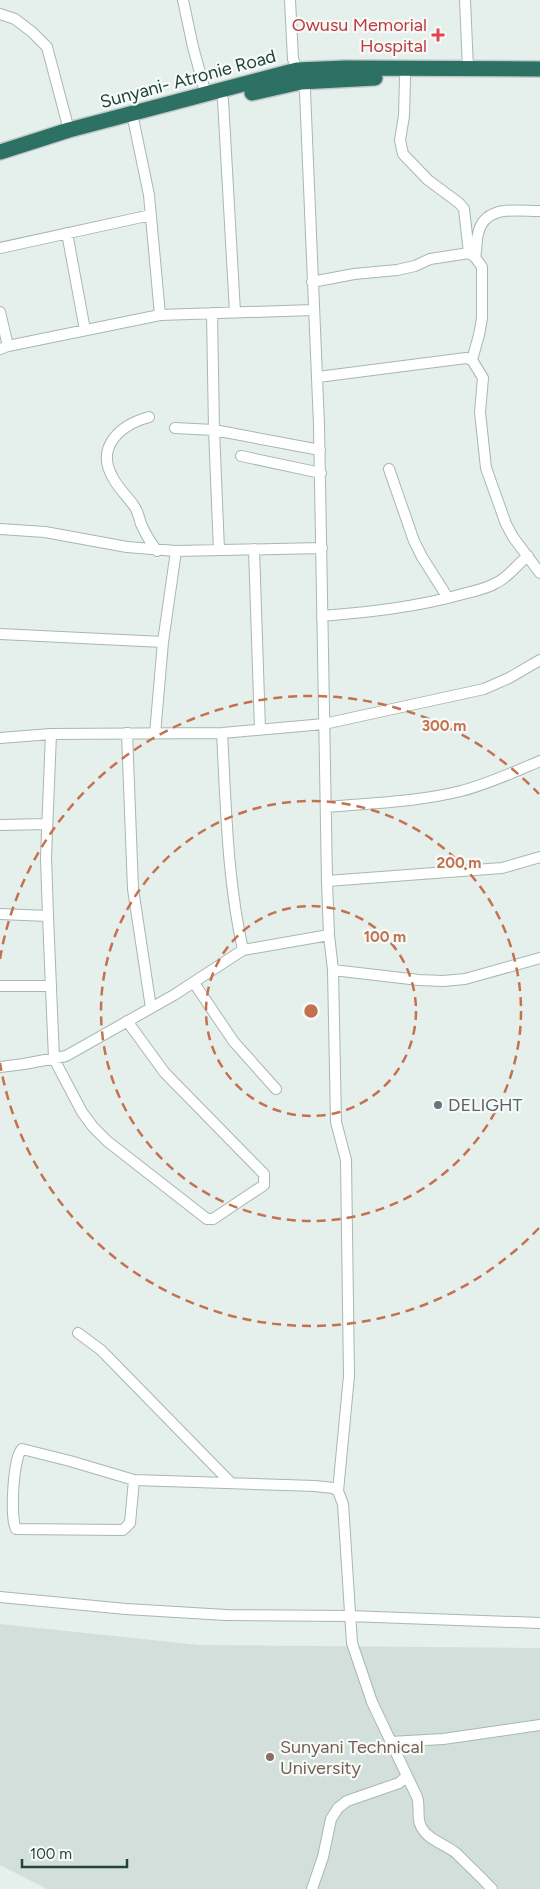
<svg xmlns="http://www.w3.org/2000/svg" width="540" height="1889" viewBox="0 0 540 1889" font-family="Figtree,sans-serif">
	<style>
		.built { fill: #d3dfda }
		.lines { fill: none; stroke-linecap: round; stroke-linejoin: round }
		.minor-casing { stroke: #a7b8b2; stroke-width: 12 }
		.highway-casing { stroke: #c1cac8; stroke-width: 18 }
		.minor { stroke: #fff; stroke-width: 10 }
		.highway { stroke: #2c7163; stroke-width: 15 }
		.ring { fill: none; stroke: #c47150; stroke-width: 2.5; stroke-dasharray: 9 6 }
		.health-dot { fill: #e0444e; stroke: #f6fbf8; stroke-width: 2 }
		.worship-dot { fill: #6b7280; stroke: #f6fbf8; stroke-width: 2 }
		.education-dot { fill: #8d6e63; stroke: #f6fbf8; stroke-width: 2 }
		.labels { text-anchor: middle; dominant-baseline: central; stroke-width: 4.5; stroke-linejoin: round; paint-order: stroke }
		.health-label { font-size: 18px; fill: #be3a42; stroke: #f6fbf8; text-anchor: end }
		.street-label { font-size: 18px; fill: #22433a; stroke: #f6fbf8 }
		.worship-label { font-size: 18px; fill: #5b616d; stroke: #f6fbf8; text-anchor: start }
		.education-label { font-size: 18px; fill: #785e54; stroke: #f6fbf8; text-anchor: start }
		.centre { fill: #c47150; stroke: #f6fbf8; stroke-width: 2.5 }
		.ring-label { font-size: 15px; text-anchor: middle; font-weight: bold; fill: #c47150; stroke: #f6fbf8; stroke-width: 4.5; stroke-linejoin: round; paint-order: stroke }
	</style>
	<rect width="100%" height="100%" fill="#e5efeb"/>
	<path class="built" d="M0,1624L199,1645L540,1648V1889H47L0,1865Z"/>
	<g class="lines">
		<g class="minor-casing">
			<path id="minor" d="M183,0L193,47L206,95
				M290,0L293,59L305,91L319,425L327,881L329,935L333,970L336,1122L346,1160L349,1376L338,1491
				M465,0L468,69
				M0,14L15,19L32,32L47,47L69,130
				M405,78L404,116L400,140L403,154L428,180L459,203L464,209L469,253
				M223,100L235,312
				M134,123L149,195L160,315
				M67,233L85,330
				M0,248L151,215
				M475,257C477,250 476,241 478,234C484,204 517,211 540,211
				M312,282L354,274L397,270L415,266L430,259L469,253L475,257L482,267V318L479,335L472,360
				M0,312L8,346L0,349
				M212,313L214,430L219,550
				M8,346L160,315L313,310
				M318,377L466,358L472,360L483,378L480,412L486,468L506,524L513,537L540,573
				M149,417C120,425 95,447 113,478C119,489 127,496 134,506C138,511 139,518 141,524C145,533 151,543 157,551
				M175,428L214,430L320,450
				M241,456L321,473
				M389,469L414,541L422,557L448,598
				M0,529L45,532L127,547L176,551
				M254,549L260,729
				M322,616C370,612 417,607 463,594C474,591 486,589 496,583C509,577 517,564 528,556
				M0,634L163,642
				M127,733L133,889L151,1008
				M222,733C226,805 227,879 243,950
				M155,734L163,642L176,551L322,548
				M0,738L51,734L222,733L324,724L484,689L509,678L540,660
				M326,807C370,803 417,802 461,791C488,784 514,772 540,761
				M0,825L47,824
				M327,881L502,868L540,857
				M0,914L48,916L54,1059L82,1112L93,1127L107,1141L207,1219H213L264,1185V1174L165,1073L127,1021
				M48,916L46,857L51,734
				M333,970L419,980L443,981L465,979L540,958
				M194,983L234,1042L276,1089
				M0,986H51
				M0,1067L24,1064L66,1056L174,995L243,950L329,935
				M78,1333L101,1350L231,1483
				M134,1480L130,1523L123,1530L16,1529C10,1518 13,1457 22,1449L70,1461L134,1480L315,1486L333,1488L338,1491L343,1504L352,1643L372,1702L417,1797C420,1805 417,1815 420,1824C425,1839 445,1844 456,1853C468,1865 481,1877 492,1889
				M0,1597L126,1609L226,1615L349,1616L540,1623
				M390,1742L443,1739L540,1725
				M312,1889L323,1857L331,1819L338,1808L347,1801L399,1783L407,1776"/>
		</g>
		<g class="highway-casing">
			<path id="highway" d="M252,93L301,82L375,78
				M0,152L69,130L297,70L345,68L540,69"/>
		</g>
		<use href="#minor" class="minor"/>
		<use href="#highway" class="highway"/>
	</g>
	<g class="ring">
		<circle cx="311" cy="1011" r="105"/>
		<circle cx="311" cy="1011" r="210"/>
		<path d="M539 1228A315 315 0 0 1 0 1063M0 959A315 315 0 0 1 539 794"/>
	</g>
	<path class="health-dot" d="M435.5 27.5h5v5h5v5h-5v5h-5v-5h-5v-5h5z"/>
	<circle class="worship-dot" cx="438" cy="1105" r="5"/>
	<circle class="education-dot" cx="270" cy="1757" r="5"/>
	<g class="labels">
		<g class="health-label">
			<text x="427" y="25">Owusu Memorial<tspan x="427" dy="21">Hospital</tspan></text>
		</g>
		<g class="street-label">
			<text transform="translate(188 79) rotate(-15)">Sunyani- Atronie Road</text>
		</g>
		<g class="worship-label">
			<text x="448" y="1105">DELIGHT</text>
		</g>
		<g class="education-label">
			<text x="280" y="1747">Sunyani Technical<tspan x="280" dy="21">University</tspan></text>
		</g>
	</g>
	<circle cx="311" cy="1011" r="8" class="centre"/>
	<g class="ring-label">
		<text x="444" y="731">300 m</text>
		<text x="459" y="868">200 m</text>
		<text x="385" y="942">100 m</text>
	</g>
	<path d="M22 1859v8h105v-8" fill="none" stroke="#22433a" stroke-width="2.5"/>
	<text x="30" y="1859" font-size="15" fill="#22433a" stroke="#f6fbf8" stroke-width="4" paint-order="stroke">100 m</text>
</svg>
